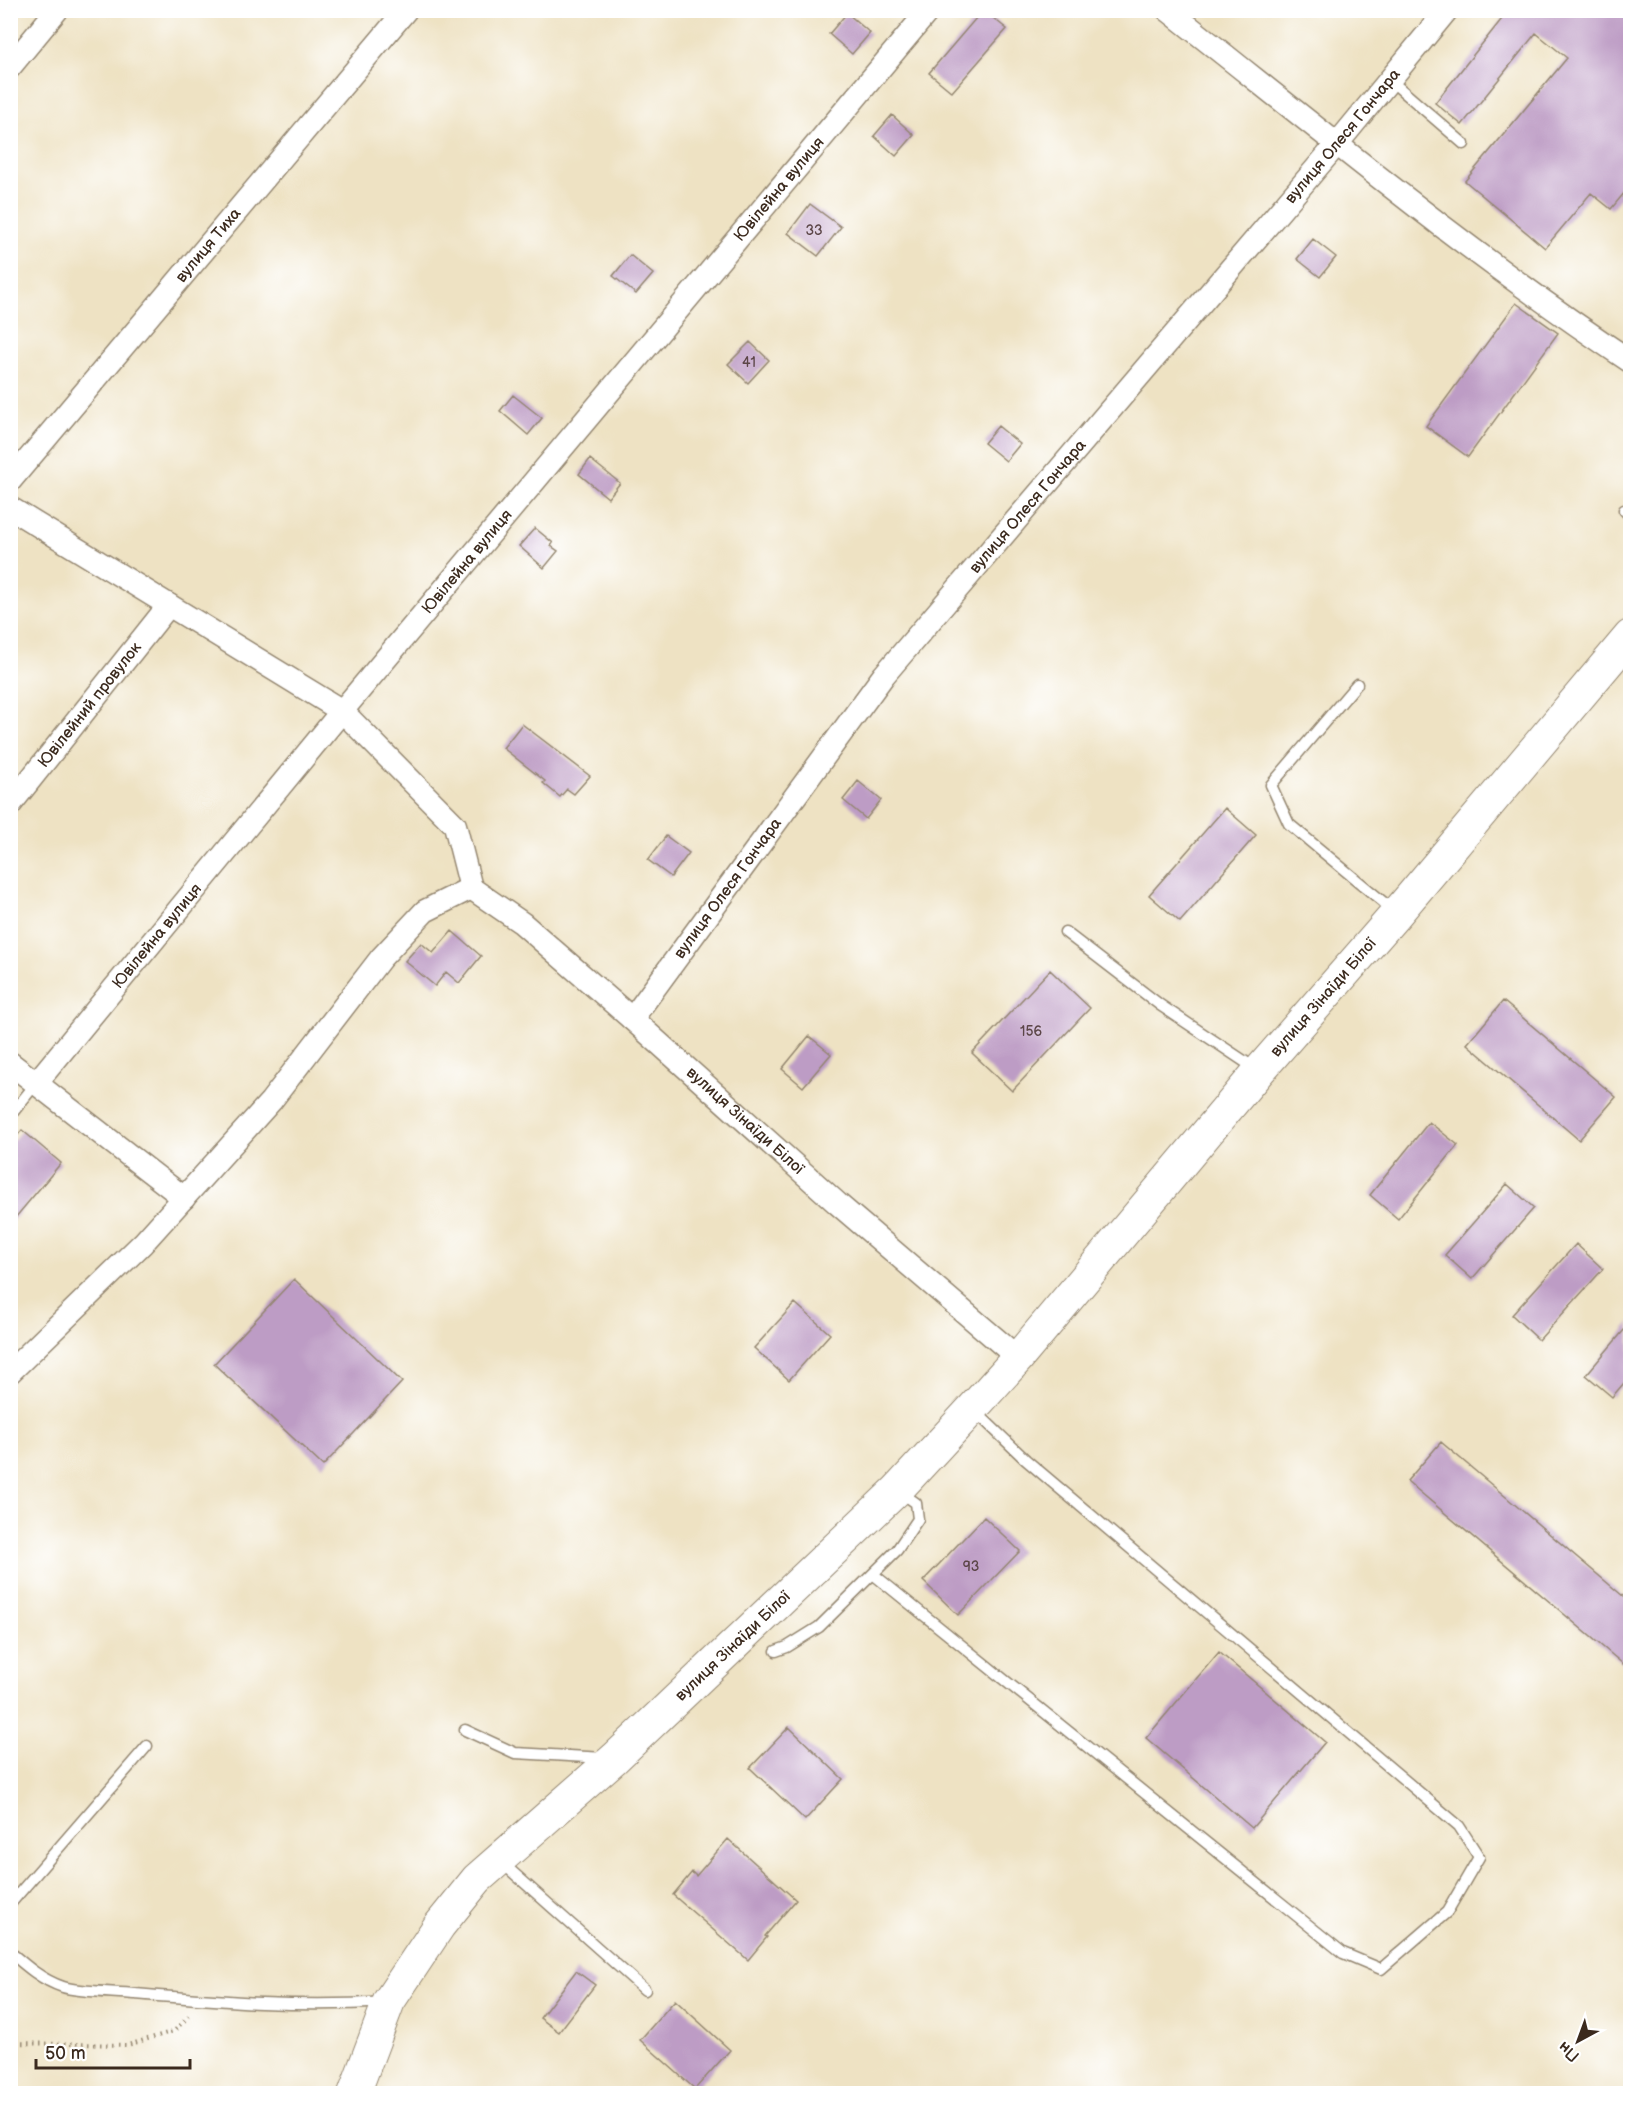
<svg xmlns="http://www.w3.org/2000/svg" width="1641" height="2104" viewBox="0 0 1641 2104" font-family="'Balsamiq Sans',sans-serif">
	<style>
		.building { fill: #bd9cc5 }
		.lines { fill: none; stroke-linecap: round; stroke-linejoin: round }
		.lane-casing { stroke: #948670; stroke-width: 13 }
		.street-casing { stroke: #948670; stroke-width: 25 }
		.secondary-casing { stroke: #948670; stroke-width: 34 }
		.path { stroke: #948670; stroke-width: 4; stroke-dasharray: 1.5 4.5; stroke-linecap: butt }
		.lane { stroke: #fff; stroke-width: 10 }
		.street { stroke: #fff; stroke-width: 22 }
		.secondary { stroke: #fff; stroke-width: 32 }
		.labels { text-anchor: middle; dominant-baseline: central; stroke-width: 5; stroke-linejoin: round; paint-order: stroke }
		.number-label { font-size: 14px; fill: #5c4648 }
		.street-label { font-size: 16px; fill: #3b2a1e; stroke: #fff }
	</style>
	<rect width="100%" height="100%" fill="#fff"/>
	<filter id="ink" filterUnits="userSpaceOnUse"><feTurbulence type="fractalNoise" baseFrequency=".0167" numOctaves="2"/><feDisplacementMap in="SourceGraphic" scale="12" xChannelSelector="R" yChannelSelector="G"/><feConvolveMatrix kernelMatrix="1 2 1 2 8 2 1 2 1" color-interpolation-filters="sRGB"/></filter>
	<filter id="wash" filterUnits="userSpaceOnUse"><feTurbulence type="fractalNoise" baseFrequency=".008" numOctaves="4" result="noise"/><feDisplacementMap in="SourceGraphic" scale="24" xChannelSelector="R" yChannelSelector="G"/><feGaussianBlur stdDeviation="1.35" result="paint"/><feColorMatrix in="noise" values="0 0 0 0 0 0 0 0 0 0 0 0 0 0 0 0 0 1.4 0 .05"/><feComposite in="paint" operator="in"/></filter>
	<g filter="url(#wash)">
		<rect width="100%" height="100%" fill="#eee2c3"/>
		<g id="blocks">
			<path class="building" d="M983,10L1007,29L952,92L929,73Z
				M1509,10H1621L1630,18V186L1611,209L1591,193L1545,248L1465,181L1567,58L1536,33L1462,125L1435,103Z
				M847,13L870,33L852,54L829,34Z
				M892,115L914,135L896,156L874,136Z
				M810,204L841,227L818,256L788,233Z
				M1313,239L1336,257L1320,277L1297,259Z
				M630,255L653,274L636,294L613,276Z
				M1516,303L1558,333L1468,457L1426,426Z
				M750,342L769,360L748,383L728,364Z
				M513,395L542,418L528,435L500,411Z
				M998,426L1020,444L1006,461L984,443Z
				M590,459L620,483L608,498L579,474Z
				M535,528L553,543L551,546L558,551L544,568L519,546Z
				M522,724L590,776L574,794L567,789L560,797L543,783L545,781L503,748Z
				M858,781L881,800L866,819L843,800Z
				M1225,808L1256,835L1180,922L1149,895Z
				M666,836L689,853L671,877L648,860Z
				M452,931L481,956L459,983L446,972L435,986L405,961L421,943L433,953Z
				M1050,970L1090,1008L1012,1091L972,1053Z
				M1503,1001L1616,1097L1579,1140L1467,1044Z
				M809,1036L831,1054L803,1087L782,1069Z
				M1429,1122L1458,1145L1398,1219L1370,1195Z
				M22,1130L61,1163L10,1224V1144Z
				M1507,1184L1534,1208L1472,1279L1445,1255Z
				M1576,1244L1603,1269L1539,1340L1512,1315Z
				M294,1279L402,1382L323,1466L214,1364Z
				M795,1303L830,1334L789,1380L754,1348Z
				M1630,1323V1376L1612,1397L1586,1375Z
				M1441,1442L1630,1602V1670L1407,1481Z
				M984,1517L1020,1551L958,1615L923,1581Z
				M1219,1652L1325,1742L1252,1828L1146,1738Z
				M789,1727L843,1779L805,1820L750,1768Z
				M728,1839L796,1900L765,1936L767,1937L748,1960L673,1895L692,1872L696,1876Z
				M576,1971L595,1985L559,2032L540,2018Z
				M675,2000L730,2050L695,2089L640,2040Z"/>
		</g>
	</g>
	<g filter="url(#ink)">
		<use href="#blocks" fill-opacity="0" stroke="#948670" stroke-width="1.5"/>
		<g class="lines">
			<g class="lane-casing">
				<path id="lane" d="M1390,80L1464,144
					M1624,510L1630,516
					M1357,684L1271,785L1289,824L1394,911
					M1065,932L1160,1005L1256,1069
					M10,1116L37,1082
					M873,1574L1343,1953L1381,1969L1447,1912L1479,1857L1459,1826L1026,1460L975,1411
					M776,1651L787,1647L819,1627L897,1550L918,1519L916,1503L899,1491
					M465,1730L515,1753L605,1758
					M500,1861L645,1990
					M10,1904L147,1746
					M10,1952C26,1966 42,1980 63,1987C78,1992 117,1992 135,1994C219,2001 301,2008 385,2002"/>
			</g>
			<g class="street-casing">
				<g id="street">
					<path d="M1168,10C1320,130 1469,254 1630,361"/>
					<path d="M10,67L57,10"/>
					<path id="s1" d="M10,481L406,10"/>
					<path d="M10,508L342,711L455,825L471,888"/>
					<path id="s2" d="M10,805L169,605"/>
					<path id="s3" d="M471,888L522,923L632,1019L838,1204L1018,1358"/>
					<path id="s4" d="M632,1019L884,675L1337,144L1447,10"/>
					<path d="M10,1063L184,1198"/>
					<path id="s5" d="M37,1082L342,711L929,10"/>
					<path d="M10,1372L143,1243L271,1101L381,958L425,911L471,888"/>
				</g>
			</g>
			<g class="secondary-casing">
				<g id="secondary">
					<path id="s6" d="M354,2094L389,2001L439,1926L477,1879L615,1758L897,1490L972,1409L1018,1358L1259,1071L1397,913L1630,636"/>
				</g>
			</g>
			<path class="path" d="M10,2043L128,2045L174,2031L192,2013"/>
			<use href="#lane" class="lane"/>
			<use href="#street" class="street"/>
			<use href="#secondary" class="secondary"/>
		</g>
	</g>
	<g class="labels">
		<g class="number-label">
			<text x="814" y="230">33</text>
			<text x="749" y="362">41</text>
			<text x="1031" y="1031">156</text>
			<text x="971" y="1566">93</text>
		</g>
		<g class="street-label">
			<text stroke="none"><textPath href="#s4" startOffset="1134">вулиця Олеся Гончара</textPath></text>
			<text stroke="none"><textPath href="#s5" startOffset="1161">Ювілейна вулиця</textPath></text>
			<text stroke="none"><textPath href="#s1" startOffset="308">вулиця Тиха</textPath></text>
			<text stroke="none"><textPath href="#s4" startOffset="648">вулиця Олеся Гончара</textPath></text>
			<text stroke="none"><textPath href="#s5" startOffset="675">Ювілейна вулиця</textPath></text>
			<text stroke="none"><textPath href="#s2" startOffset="128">Ювілейний провулок</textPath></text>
			<text stroke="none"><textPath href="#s4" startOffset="162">вулиця Олеся Гончара</textPath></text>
			<text stroke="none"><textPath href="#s5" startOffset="189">Ювілейна вулиця</textPath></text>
			<text stroke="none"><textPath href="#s6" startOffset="1474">вулиця Зінаїди Білої</textPath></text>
			<text stroke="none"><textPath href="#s3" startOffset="360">вулиця Зінаїди Білої</textPath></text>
			<text stroke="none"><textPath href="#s6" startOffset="596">вулиця Зінаїди Білої</textPath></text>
		</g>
	</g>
	<rect width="1641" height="2104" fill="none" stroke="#fff" stroke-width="36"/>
	<g transform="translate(1578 2041) rotate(221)" stroke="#ffffff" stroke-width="4.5" paint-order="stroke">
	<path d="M0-4.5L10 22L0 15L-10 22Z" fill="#3b2a1e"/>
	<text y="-9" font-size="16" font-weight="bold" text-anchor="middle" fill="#3b2a1e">Пн</text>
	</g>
	<path d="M36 2059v9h154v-9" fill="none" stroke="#3b2a1e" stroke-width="3"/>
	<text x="45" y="2059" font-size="18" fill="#3b2a1e" stroke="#ffffff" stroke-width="4.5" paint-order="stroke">50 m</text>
</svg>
